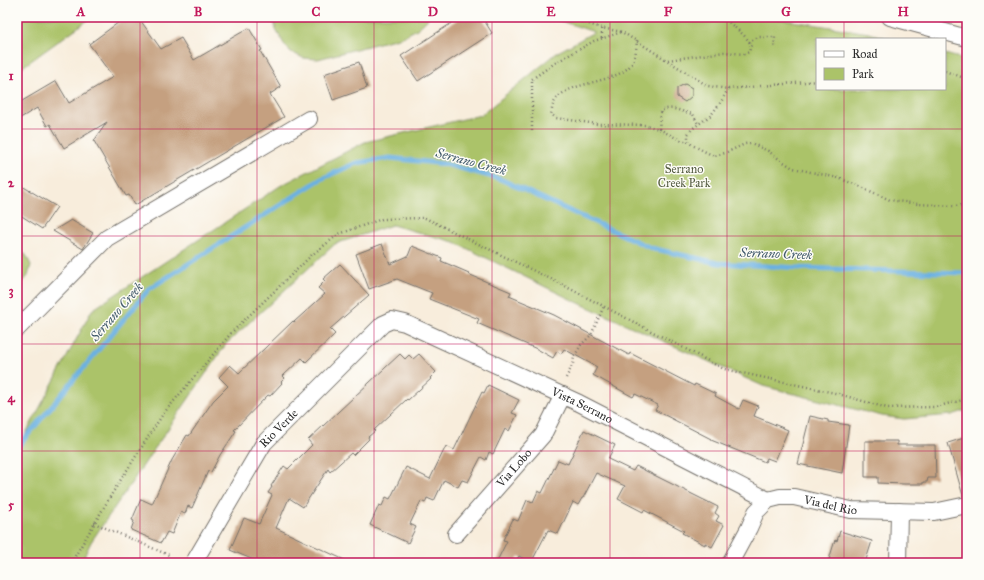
<svg xmlns="http://www.w3.org/2000/svg" width="984" height="580" viewBox="0 0 984 580" font-family="'IM FELL Great Primer',serif">
	<style>
		.green { fill: #abc369; stroke: #6b774a }
		.lines { fill: none; stroke-linecap: round; stroke-linejoin: round }
		.stream { stroke: #6bb1e2; stroke-width: 5 }
		.building { fill: #c5a080 }
		.minor-casing { stroke: #736f69; stroke-width: 18 }
		.path { stroke: #736f69; stroke-width: 2.5; stroke-dasharray: 1 3; stroke-linecap: butt }
		.minor { stroke: #fff; stroke-width: 16 }
		.grid { fill: none; stroke: #c2185b; stroke-width: 1; stroke-opacity: 0.55 }
		.labels { text-anchor: middle; dominant-baseline: central; stroke-width: 3; stroke-linejoin: round; paint-order: stroke }
		.park-label { font-size: 12px; fill: #51593e; stroke: #fdfcf7 }
		.street-label { font-size: 12px; fill: #2b2b2b; stroke: #fdfcf7 }
		.water-label { font-size: 13px; font-style: italic; fill: #415a6b; stroke: #fdfcf7 }
		.neatline { fill: none; stroke: #c2185b; stroke-width: 1.5 }
		.grid-label { font-size: 13px; text-anchor: middle; font-weight: bold; fill: #c2185b }
	</style>
	<rect width="100%" height="100%" fill="#fdfcf7"/>
	<filter id="ink" filterUnits="userSpaceOnUse"><feTurbulence type="fractalNoise" baseFrequency=".025" numOctaves="2"/><feDisplacementMap in="SourceGraphic" scale="8" xChannelSelector="R" yChannelSelector="G"/><feConvolveMatrix kernelMatrix="1 2 1 2 8 2 1 2 1" color-interpolation-filters="sRGB"/></filter>
	<filter id="wash" filterUnits="userSpaceOnUse"><feTurbulence type="fractalNoise" baseFrequency=".012" numOctaves="4" result="noise"/><feDisplacementMap in="SourceGraphic" scale="16" xChannelSelector="R" yChannelSelector="G"/><feGaussianBlur stdDeviation="0.9" result="paint"/><feColorMatrix in="noise" values="0 0 0 0 0 0 0 0 0 0 0 0 0 0 0 0 0 1.4 0 .05"/><feComposite in="paint" operator="in"/></filter>
	<g filter="url(#wash)">
		<rect width="100%" height="100%" fill="#f8eddc"/>
		<path class="green" d="M17,17H92L17,71Z
			M273,17H428L427,20L417,29L402,37L318,59L303,58L291,52L284,44L276,30Z
			M549,17H767L869,33L890,39H817V89H945V54L967,60V410L952,415L904,419L882,416L763,386L570,299L454,242L392,225L335,244L226,344L91,542L81,563H17V444L24,437L92,310L280,186L365,142L481,115L558,52L594,32Z
			M17,248L26,255L31,265L28,276L17,289Z
			M17,403C24,411 24,423 17,432Z"/>
		<g class="lines">
			<path class="stream" d="M17,448L149,289L321,179L356,163L390,158L445,164L500,179L651,248L718,263L799,268L967,273"/>
		</g>
		<g id="blocks">
			<path class="building" d="M126,17H138L161,49L181,38L194,60L249,28L262,50L260,51L281,87L270,94L284,117L135,205L129,195L126,196L94,141L107,122L64,148L50,124L47,126L37,108L17,120V104L56,81L69,103L113,77L89,44Z
				M461,17H482L492,33L418,81L401,56Z
				M359,62L367,88L333,100L324,74Z
				M685,84L692,88V96L685,102L677,97V88Z
				M17,183L57,207L42,229L17,213Z
				M71,220L93,233L83,249L53,231Z
				M382,244L390,264L408,256L412,246L442,258L441,261L469,273L468,274L511,292L509,296L554,315L629,355L630,353L694,386L695,384L716,394L715,396L739,409L743,400L758,406L754,416L788,430L775,461L767,458L765,462L711,440V439L655,410L658,405L635,394L633,397L593,375L597,367L564,349L561,354L557,351L553,358L537,349L477,323L479,319L429,299L432,293L397,279L369,289L356,254Z
				M340,264L369,295L330,329L335,334L306,362L302,358L283,376L285,378L281,382L282,383L270,396L268,395L234,430L236,431L220,455L211,472L208,471L192,508L188,506L185,514L181,512L172,534L167,532L161,543L131,530L134,521L132,520L141,499L152,504L172,460L187,435L189,436L213,401L228,386L219,377L230,365L239,373L293,321L294,322L325,294L318,288L325,281L323,279Z
				M400,354L405,359L409,355L413,359L419,354L436,372L430,378L431,379L408,400L407,399L374,430L375,431L368,437L369,439L353,455L351,453L330,472L328,469L303,507L289,498L276,528L351,563H261L230,550L244,518L259,524L272,495L268,493L272,487L271,486L284,466L288,469L312,445L308,440Z
				M488,385L519,400L512,413L517,415L509,431L505,429L493,454L489,452L486,460L481,457L468,482L462,480L458,487L444,480L434,501L427,498L425,503L421,501L410,524L416,527L408,543L370,525L379,505L382,506L386,497L390,499L406,467L430,479L446,446L454,450L482,392L484,393Z
				M810,416L828,420V422L849,425L842,473L798,464Z
				M584,430L615,445L608,459L633,471L636,466L718,507L715,513L719,516L716,521L724,525L712,547L705,543V545L682,533L684,531L644,510L643,512L618,499L625,486L596,473L583,498H582L578,505L573,502L558,534L548,530L531,563L519,556L515,563H496L507,541L503,540L513,519L518,521L527,500L533,502L538,491L542,493L558,460L568,464Z
				M967,437V496H963L948,443Z
				M865,441H897V445H935L936,478H928L927,482H923V484H904L878,483V477H865Z
				M840,531L872,541L865,563H828L835,540L837,541Z"/>
		</g>
	</g>
	<g filter="url(#ink)">
		<use href="#blocks" fill-opacity="0" stroke="#736f69" stroke-width="1"/>
		<g class="lines">
			<g class="minor-casing">
				<g id="minor">
					<path d="M890,17L967,38"/>
					<path d="M17,329L107,238L309,119"/>
					<path id="s1" d="M456,534L543,435L563,395"/>
					<path id="s2" d="M196,563L194,562L264,443L383,324L392,320L405,323L579,403L768,500"/>
					<path id="s3" d="M730,563L749,528L756,512L768,500L780,497H794L851,510L934,512L967,505"/>
					<path d="M898,563L899,511"/>
				</g>
			</g>
			<path class="path" d="M566,17L602,28L622,32L708,86L728,89L817,81
				M602,38V28
				M637,40C636,49 636,61 629,67C611,85 561,81 553,105C552,107 552,111 551,114L556,118L597,124L645,125L659,129L682,141H688
				M749,42L758,37H775L774,49
				M668,60L724,52L744,54L749,52L751,45C745,33 732,27 724,17
				M945,71L967,79
				M728,89L721,102L711,115L692,129L688,134V141L692,145L714,156L725,153L745,144L751,143L768,151L782,161L793,168L838,178L857,185L890,200L918,204L954,206L967,205
				M659,129C660,122 659,117 661,111C672,105 681,112 693,114L698,124
				M532,131V79L555,63L594,41L622,32
				M566,378L573,364L574,357L581,345L591,335L604,306
				M94,523L171,556
				M71,563L113,492L163,414L232,332L313,254L339,234L382,219L425,218L557,282L724,369L835,393L887,408L935,407L967,399"/>
			<use href="#minor" class="minor"/>
		</g>
	</g>
	<path class="grid" d="M140,17V563M257,17V563M374,17V563M492,17V563M610,17V563M727,17V563M844,17V39M844,89V563M17,129H967M17,236H967M17,344H967M17,451H967"/>
	<g class="labels">
		<g class="park-label">
			<text x="684" y="169">Serrano<tspan x="684" dy="14">Creek Park</tspan></text>
		</g>
		<g class="street-label">
			<text stroke="none"><textPath href="#s2" startOffset="527">Vista Serrano</textPath></text>
			<text stroke="none"><textPath href="#s2" startOffset="161">Rio Verde</textPath></text>
			<text stroke="none"><textPath href="#s1" startOffset="88">Via Lobo</textPath></text>
			<text stroke="none"><textPath href="#s3" startOffset="138">Via del Rio</textPath></text>
		</g>
		<g class="water-label">
			<text transform="translate(471 162) rotate(15)">Serrano Creek</text>
			<text transform="translate(776 254) rotate(2)">Serrano Creek</text>
			<text transform="translate(117 312) rotate(-49)">Serrano Creek</text>
		</g>
	</g>
	<rect width="984" height="580" fill="none" stroke="#fdfcf7" stroke-width="44"/>
	<rect x="816" y="38" width="130" height="52" fill="#fdfcf7" stroke="#a9a8a5"/>
	<rect x="824" y="51" width="20" height="6" fill="#ffffff" stroke="#a9a8a5"/>
	<text x="852" y="58" font-size="12" fill="#2b2b2b">Road</text>
	<rect x="824" y="68" width="20" height="12" fill="#abc369" stroke="#a9a8a5"/>
	<text x="852" y="78" font-size="12" fill="#2b2b2b">Park</text>
	<rect x="22" y="22" width="940" height="536" class="neatline"/>
	<g class="grid-label">
		<text x="81" y="16">A</text>
		<text x="198" y="16">B</text>
		<text x="316" y="16">C</text>
		<text x="433" y="16">D</text>
		<text x="551" y="16">E</text>
		<text x="668" y="16">F</text>
		<text x="786" y="16">G</text>
		<text x="903" y="16">H</text>
		<text x="11" y="80">1</text>
		<text x="11" y="187">2</text>
		<text x="11" y="295">3</text>
		<text x="11" y="402">4</text>
		<text x="11" y="509">5</text>
	</g>
</svg>
